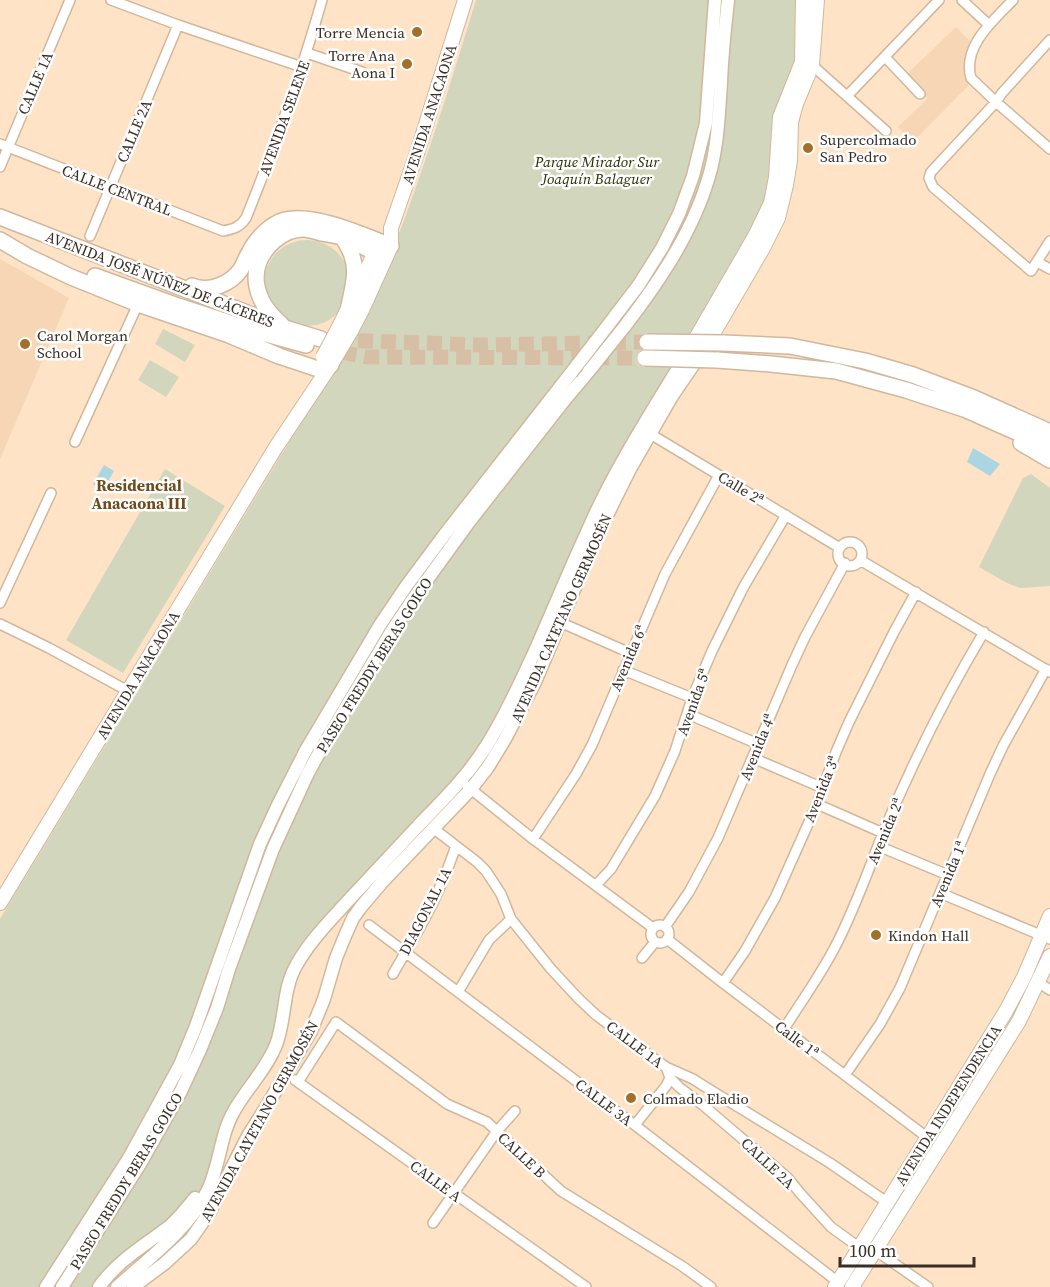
<svg xmlns="http://www.w3.org/2000/svg" width="1050" height="1287" viewBox="0 0 1050 1287" font-family="'Source Serif 4',serif">
	<style>
		.built { fill: #f6d6b4 }
		.green { fill: #d1d6bd }
		.water { fill: #acd5e2 }
		.lines { fill: none; stroke-linecap: round; stroke-linejoin: round }
		.primary-tunnel { stroke: #d7bfa6; stroke-width: 15; stroke-dasharray: 15 8; stroke-linecap: butt }
		.minor-casing { stroke: #d1b79c; stroke-width: 12 }
		.tertiary-casing { stroke: #d1b79c; stroke-width: 15 }
		.secondary-casing { stroke: #d1b79c; stroke-width: 16 }
		.primary-casing { stroke: #d1b79c; stroke-width: 18 }
		.minor { stroke: #fff; stroke-width: 9 }
		.tertiary { stroke: #fff; stroke-width: 12 }
		.secondary { stroke: #fff; stroke-width: 14 }
		.primary { stroke: #fff; stroke-width: 15 }
		.tertiary-bridge-casing { stroke: #d1b79c; stroke-width: 15; stroke-linecap: butt }
		.secondary-bridge-casing { stroke: #d1b79c; stroke-width: 16; stroke-linecap: butt }
		.primary-bridge-casing { stroke: #d1b79c; stroke-width: 18; stroke-linecap: butt }
		.tertiary-bridge { stroke: #fff; stroke-width: 12 }
		.secondary-bridge { stroke: #fff; stroke-width: 14 }
		.primary-bridge { stroke: #fff; stroke-width: 15 }
		.poi-dot { fill: #a46f28; stroke: #fff; stroke-width: 2 }
		.labels { text-anchor: middle; dominant-baseline: central; stroke-width: 5; stroke-linejoin: round; paint-order: stroke }
		.poi-label { font-size: 15px; fill: #392e24; stroke: #fff; text-anchor: start }
		.street-label { font-size: 15px; fill: #392e24; stroke: #fff }
		.park-label { font-size: 15px; font-style: italic; fill: #272d03; stroke: #fff }
		.neighbourhood-label { font-size: 16px; font-weight: bold; fill: #6f4b1b; stroke: #fff }
	</style>
	<rect width="100%" height="100%" fill="#fee3c7"/>
	<path class="built" d="M956,27L970,41L965,55L964,67L969,85L913,142L898,127L928,98L906,75Z
		M0,259L69,298L0,459Z"/>
	<path class="green" d="M476,0H799L798,53L767,201L519,679L473,761L308,944L273,1041L212,1159L202,1190L195,1202L127,1261L103,1287H0V919L357,330C374,292 392,254 406,215C432,144 454,72 476,0Z
		M264 283a43 43 0 1 1 86 0a43 43 0 1 1-86 0Z
		M163,329L195,345L185,362L155,344Z
		M150,360L179,377L166,397L138,380Z
		M165,469L225,506L123,673L66,640Z
		M1031,474L1050,488V586L1020,588L1007,583L979,567L1023,478Z"/>
	<path class="water" d="M973,448L1000,464L990,476L967,462Z
		M104,465L114,471L103,490L93,484Z"/>
	<g class="lines">
		<path class="primary-tunnel" d="M335,340L483,345L647,342
			M319,348L367,357L645,358"/>
		<g class="minor-casing">
			<path id="minor" d="M111,0L178,25L302,67
				M962,0L989,25
				M1013,0C994,20 962,46 971,78L996,102L1050,149
				M1050,40L1002,93L996,102L931,172L929,178L933,187L1031,271L1050,241
				M307,53L362,72
				M885,57L920,94
				M812,65L886,131
				M848,95L939,0
				M0,144L223,231C234,229 240,227 246,218C275,146 301,74 322,0
				M0,167L70,0
				M90,236L178,25
				M1037,262L1050,269
				M647,432L840,548
				M75,442L138,304
				M838 554a12 12 0 1 1 24 0a12 12 0 1 1-24 0Z
				M860,560L1050,672
				M0,603L51,493
				M555,620L630,653
				M0,624L49,648L128,691
				M623,670L692,698
				M688,714L758,744
				M753,758L823,788
				M467,786L533,839L653,928
				M817,804L883,833
				M433,828L477,862L486,871L501,894L511,919L551,969L578,998L596,1015L656,1060L666,1067L693,1079L704,1086L830,1163L888,1203
				M533,839L576,774L592,745L665,574L719,475
				M878,846L948,875
				M596,885L611,869L655,796L675,751L692,698L712,651L743,588L786,515
				M940,893L1050,939
				M369,925L636,1126L838,1282
				M651 934a9 9 0 1 1 18 0a9 9 0 1 1-18 0Z
				M665,927L689,892L718,838L792,665L805,637L845,563
				M667,939L723,983L928,1138
				M642,958L655,942
				M393,974C403,956 414,939 424,920C437,896 447,872 456,846
				M1038,982L1050,990
				M723,983L745,951L775,898L817,804L836,752L849,722L894,632L916,592
				M458,992L489,940L511,919
				M784,1029C801,1002 820,976 835,947C854,911 868,871 883,833C912,764 945,697 984,632
				M666,1067L670,1078L679,1087L704,1106L788,1178L800,1193L831,1227L860,1248L875,1250L928,1287
				M845,1075L880,1024L900,988L990,774L1003,746L1046,669
				M295,1080L586,1287
				M298,1082L336,1022L447,1104L487,1122L561,1191L682,1266L711,1287
				M636,1126L638,1121L666,1086L670,1078
				M433,1223L497,1131L515,1111"/>
		</g>
		<g class="tertiary-casing">
			<path id="tertiary" d="M609,324L638,286L662,248L679,214L693,176L706,123L715,0
				M625,326C661,279 696,227 711,169C718,141 719,112 721,83C722,55 725,27 728,0
				M46,1287L129,1158L180,1065L196,1026L260,844L278,805L306,750L380,625L407,585L445,534L571,373
				M62,1287L140,1164L181,1091L200,1050L217,1008L229,969L273,849L308,773L324,744L391,632L411,602L469,522L563,402L589,371
				M99,1287C117,1261 145,1245 170,1226C179,1218 187,1208 195,1198
				M117,1287C148,1259 189,1229 208,1190C220,1165 220,1135 234,1111C247,1088 266,1070 276,1045C286,1019 282,989 297,964C310,941 328,923 346,903C370,877 394,852 418,826C443,800 468,776 487,745C506,715 520,683 535,651C556,603 576,555 598,508C624,454 657,404 687,353
				M133,1287L165,1263L191,1239L209,1213L248,1136L265,1109L311,1031L324,999L336,958L345,936L353,918L361,907L383,881L471,789L488,767L505,739L535,682L595,540L615,499L630,469L672,396L700,355"/>
		</g>
		<g class="secondary-casing">
			<path id="secondary" d="M340,325L379,244
				M351,331L362,310L391,246V228L417,153L465,0
				M703,351L763,248L778,218L786,185L790,161L791,122L796,104L812,65L817,0
				M688,352L755,236L771,203L776,177L780,117L802,62L803,0
				M0,903L276,447L332,363
				M835,1287L1006,1011L1024,977L1050,916
				M852,1287L1019,1021L1050,956"/>
		</g>
		<g class="primary-casing">
			<path id="primary" d="M0,217L288,329L321,339
				M343,238C346,243 350,249 352,256C358,272 352,290 349,306
				M0,240L27,256L71,277L138,304L229,335L279,356L318,369L331,365
				M95,276L178,306L248,329L306,345
				M192,286C209,293 231,284 241,269C244,264 246,258 249,253C256,239 270,224 285,220C314,213 363,235 391,246
				M281,324C254,301 245,267 274,241C282,234 292,229 303,229C309,229 315,231 321,233C328,234 336,235 343,238C358,243 371,251 385,257
				M723,343L790,346L865,361L913,375L974,398L1050,432
				M717,360L771,364L836,371L906,390L964,409L1050,447
				M1021,443L1050,460"/>
		</g>
		<use href="#minor" class="minor"/>
		<use href="#tertiary" class="tertiary"/>
		<use href="#secondary" class="secondary"/>
		<use href="#primary" class="primary"/>
		<g class="tertiary-bridge-casing">
			<path id="tertiary-bridge" d="M589,371L625,326
				M571,373L609,324"/>
		</g>
		<g class="secondary-bridge-casing">
			<path id="secondary-bridge" d="M323,357L340,325
				M332,363L351,331"/>
		</g>
		<g class="primary-bridge-casing">
			<path id="primary-bridge" d="M647,342L723,343
				M645,358L717,360"/>
		</g>
		<use href="#tertiary-bridge" class="tertiary-bridge"/>
		<use href="#secondary-bridge" class="secondary-bridge"/>
		<use href="#primary-bridge" class="primary-bridge"/>
	</g>
	<g class="poi-dot">
		<circle cx="417" cy="32" r="6"/>
		<circle cx="407" cy="64" r="6"/>
		<circle cx="808" cy="148" r="6"/>
		<circle cx="25" cy="344" r="6"/>
		<circle cx="876" cy="935" r="6"/>
		<circle cx="631" cy="1098" r="6"/>
	</g>
	<g class="labels">
		<g class="poi-label">
			<text x="405" y="32" text-anchor="end">Torre Mencia</text>
			<text x="395" y="55" text-anchor="end">Torre Ana<tspan x="395" dy="17">Aona I</tspan></text>
			<text x="820" y="139">Supercolmado<tspan x="820" dy="17">San Pedro</tspan></text>
			<text x="37" y="335">Carol Morgan<tspan x="37" dy="17">School</tspan></text>
			<text x="888" y="935">Kindon Hall</text>
			<text x="643" y="1098">Colmado Eladio</text>
		</g>
		<g class="street-label">
			<text transform="translate(35 83) rotate(-67)">CALLE 1A</text>
			<text transform="translate(429 114) rotate(-72)">AVENIDA ANACAONA</text>
			<text transform="translate(284 118) rotate(-70)">AVENIDA SELENE</text>
			<text transform="translate(134 131) rotate(-67)">CALLE 2A</text>
			<text transform="translate(117 190) rotate(21)">CALLE CENTRAL</text>
			<text transform="translate(160 279) rotate(21)">AVENIDA JOSÉ NÚÑEZ DE CÁCERES</text>
			<text transform="translate(741 488) rotate(31)">Calle 2ª</text>
			<text transform="translate(561 618) rotate(-66)">AVENIDA CAYETANO GERMOSÉN</text>
			<text transform="translate(628 658) rotate(-67)">Avenida 6ª</text>
			<text transform="translate(374 665) rotate(-58)">PASEO FREDDY BERAS GOICO</text>
			<text transform="translate(138 675) rotate(-59)">AVENIDA ANACAONA</text>
			<text transform="translate(693 702) rotate(-70)">Avenida 5ª</text>
			<text transform="translate(757 747) rotate(-68)">Avenida 4ª</text>
			<text transform="translate(821 789) rotate(-68)">Avenida 3ª</text>
			<text transform="translate(885 831) rotate(-67)">Avenida 2ª</text>
			<text transform="translate(948 874) rotate(-67)">Avenida 1ª</text>
			<text transform="translate(425 911) rotate(-63)">DIAGONAL 1A</text>
			<text transform="translate(797 1039) rotate(37)">Calle 1ª</text>
			<text transform="translate(635 1044) rotate(37)">CALLE 1A</text>
			<text transform="translate(604 1102) rotate(37)">CALLE 3A</text>
			<text transform="translate(948 1105) rotate(-58)">AVENIDA INDEPENDENCIA</text>
			<text transform="translate(259 1121) rotate(-61)">AVENIDA CAYETANO GERMOSÉN</text>
			<text transform="translate(522 1155) rotate(43)">CALLE B</text>
			<text transform="translate(768 1163) rotate(43)">CALLE 2A</text>
			<text transform="translate(126 1181) rotate(-59)">PASEO FREDDY BERAS GOICO</text>
			<text transform="translate(436 1181) rotate(36)">CALLE A</text>
		</g>
		<g class="park-label">
			<text x="597" y="161">Parque Mirador Sur<tspan x="597" dy="17">Joaquín Balaguer</tspan></text>
		</g>
		<g class="neighbourhood-label">
			<text x="139" y="485">Residencial<tspan x="139" dy="18">Anacaona III</tspan></text>
		</g>
	</g>
	<path d="M840 1257v9h134v-9" fill="none" stroke="#392e24" stroke-width="3"/>
	<text x="849" y="1257" font-size="18" fill="#392e24" stroke="#ffffff" stroke-width="4.5" paint-order="stroke">100 m</text>
</svg>
